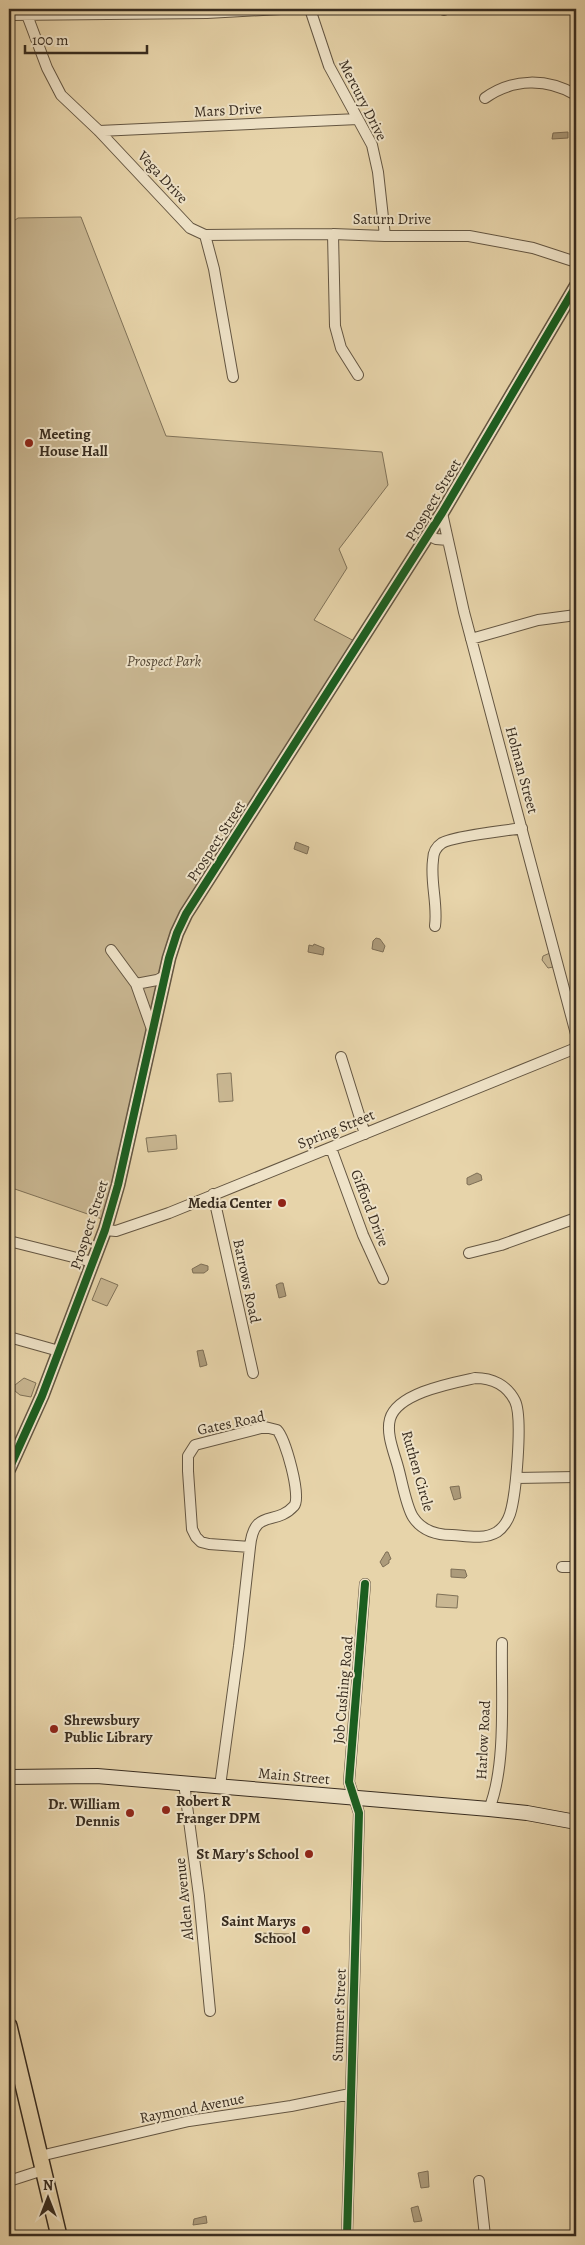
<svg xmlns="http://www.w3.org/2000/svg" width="585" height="2245" viewBox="0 0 585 2245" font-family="Alegreya,serif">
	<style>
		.green { fill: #c9b792; stroke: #807258 }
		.water { fill: #ac9b7b; stroke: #7e6f56 }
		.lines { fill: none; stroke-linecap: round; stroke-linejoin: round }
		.minor-casing { stroke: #645642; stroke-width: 12 }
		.tertiary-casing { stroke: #645642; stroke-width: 15 }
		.secondary-casing { stroke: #382c1f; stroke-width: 16 }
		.primary-casing { stroke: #382c1f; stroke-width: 18 }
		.minor { stroke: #efe3c8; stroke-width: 10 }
		.tertiary { stroke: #efe3c8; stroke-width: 12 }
		.secondary { stroke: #efe3c8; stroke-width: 14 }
		.primary { stroke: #e7d4aa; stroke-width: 15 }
		.cycleway-casing { stroke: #efe3c8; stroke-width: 11 }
		.cycleway { stroke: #1b5e20; stroke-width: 8 }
		.poi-dot { fill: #8f2418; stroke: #efe3c8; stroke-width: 2 }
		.labels { text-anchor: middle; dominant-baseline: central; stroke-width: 4; stroke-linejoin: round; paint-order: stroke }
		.street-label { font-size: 15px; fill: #382c1f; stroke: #efe3c8 }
		.poi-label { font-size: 15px; font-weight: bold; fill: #382c1f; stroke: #efe3c8; text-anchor: end }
		.park-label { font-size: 15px; font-style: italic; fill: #554836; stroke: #efe3c8 }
	</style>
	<rect width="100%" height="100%" fill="#e7d4aa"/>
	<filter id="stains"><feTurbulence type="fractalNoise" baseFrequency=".004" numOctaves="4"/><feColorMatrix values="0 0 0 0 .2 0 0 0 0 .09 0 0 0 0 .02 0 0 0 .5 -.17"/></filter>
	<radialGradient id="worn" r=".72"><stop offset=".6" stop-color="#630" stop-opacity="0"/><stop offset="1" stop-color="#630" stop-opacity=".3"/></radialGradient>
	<path class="green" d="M81,217L166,436L382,452L388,485L339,549L347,568L314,620L360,644L186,914L108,1221L9,1187V224L18,218Z
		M550,953L553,967L548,968L542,960L543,956Z
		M231,1073L233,1101L219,1102L217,1074Z
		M176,1135L177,1149L148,1152L146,1138Z
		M101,1278L118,1285L107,1306L92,1300Z
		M24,1378L36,1383L31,1397L20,1395L15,1391V1385Z
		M437,1594L458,1596L457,1608L436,1607Z
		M259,1933L289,1934V1943L259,1942Z"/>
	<path class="water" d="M568,132V138L552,139L553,133Z
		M296,842L309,847L307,854L294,849Z
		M376,938L380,939L385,946L383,952L372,949L373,941Z
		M314,944L324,948L323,955L308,952L309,945L313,946Z
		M477,1173L481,1175L482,1180L469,1185L467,1184V1178Z
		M201,1264L208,1266V1270L204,1273H193L192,1269Z
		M280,1283H283L286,1296L279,1298L276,1285Z
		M203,1350L207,1365L200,1367L197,1351Z
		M459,1486L461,1498L454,1500L450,1487Z
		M386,1552H388L391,1559L389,1560V1563L383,1567L380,1562Z
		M451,1569L465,1570L467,1576L465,1578L451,1577Z
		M428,2171L429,2187L421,2188L418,2173Z
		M418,2206L422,2221L414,2222L411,2208Z
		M206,2216L207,2223L193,2225L194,2219Z"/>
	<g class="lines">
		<g class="minor-casing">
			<path id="minor" d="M310,9L329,66L372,145L378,172L385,236
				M444,10L445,9
				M9,15L207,13L281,9
				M27,15L47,68L61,95L99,131L190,228L205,235L214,269L233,377
				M485,98C513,78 547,78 576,95
				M99,131L358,119
				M333,234L335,326L341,348L358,375
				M205,235L333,234L385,236H469L533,248L576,262
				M442,513L464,612L576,1034
				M428,535L436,539L448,540
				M471,639L538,620L576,615
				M435,926C438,904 430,882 433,860C433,853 436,847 442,843C454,836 505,831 522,828
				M111,950L136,984L153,1032
				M136,984L157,980L165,976
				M341,1057L365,1134
				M331,1148L363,1235L383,1279
				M213,1194L253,1373
				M105,1230L116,1231L169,1213L576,1048
				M9,1241L93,1262
				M469,1253L501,1245L576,1218
				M9,1337L59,1351
				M475,1378C492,1378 507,1385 515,1401C523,1417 516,1495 510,1514C508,1520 503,1528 497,1532C484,1540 467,1536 452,1535C437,1535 422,1531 413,1517C406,1506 402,1481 398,1467C394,1452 386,1434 390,1419C397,1393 452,1383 475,1378Z
				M265,1427L277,1430C285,1438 302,1497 294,1506C275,1527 254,1507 250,1547L209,1544L201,1542L196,1537L192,1529L188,1471V1456L195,1445Z
				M516,1478L576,1477
				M562,1567H576
				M184,1783L199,1896L210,2011
				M220,1786L239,1646L250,1547
				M489,1809C507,1765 501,1691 502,1643
				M40,2156L189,2121L291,2106L350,2094
				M9,2181L43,2170
				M479,2181L485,2236
				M347,2236L359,1813L349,1782L365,1584"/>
		</g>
		<g class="tertiary-casing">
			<path id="tertiary" d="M9,1469L42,1396L105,1230L118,1185L169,958L177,933L186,914L442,513L576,286"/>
		</g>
		<g class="secondary-casing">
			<path id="secondary" d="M9,1777L97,1776L489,1809L527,1813L576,1822"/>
		</g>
		<g class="primary-casing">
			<path id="primary" d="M9,2026L59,2236"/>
		</g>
		<use href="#minor" class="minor"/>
		<use href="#tertiary" class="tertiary"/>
		<use href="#secondary" class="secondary"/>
		<use href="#primary" class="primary"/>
		<g class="cycleway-casing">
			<path id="cycleway" d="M9,1469L42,1396L105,1230L118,1185L169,958L177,933L186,914L442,513L576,286
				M347,2236L359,1813L349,1782L365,1584"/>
		</g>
		<use href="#cycleway" class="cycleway"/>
	</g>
	<g class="poi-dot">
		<circle cx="29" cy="443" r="5"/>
		<circle cx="282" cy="1203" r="5"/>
		<circle cx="54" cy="1729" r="5"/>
		<circle cx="166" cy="1810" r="5"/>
		<circle cx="130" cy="1813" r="5"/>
		<circle cx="309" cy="1854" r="5"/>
		<circle cx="306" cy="1930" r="5"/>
	</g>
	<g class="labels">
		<g class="street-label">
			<text transform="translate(363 100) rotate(63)">Mercury Drive</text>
			<text transform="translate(228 110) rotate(-3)">Mars Drive</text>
			<text transform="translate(163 177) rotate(47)">Vega Drive</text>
			<text x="392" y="219">Saturn Drive</text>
			<text transform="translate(433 500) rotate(-59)">Prospect Street</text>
			<text transform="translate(522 770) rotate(75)">Holman Street</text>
			<text transform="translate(216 841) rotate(-57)">Prospect Street</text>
			<text transform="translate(336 1129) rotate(-22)">Spring Street</text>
			<text transform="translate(370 1208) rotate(69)">Gifford Drive</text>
			<text transform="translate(89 1225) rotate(-72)">Prospect Street</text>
			<text transform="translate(247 1281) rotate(78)">Barrows Road</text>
			<text transform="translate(231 1423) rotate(-12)">Gates Road</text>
			<text transform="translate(418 1471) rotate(74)">Ruthen Circle</text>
			<text transform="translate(343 1690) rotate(-85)">Job Cushing Road</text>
			<text transform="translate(483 1740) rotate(-87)">Harlow Road</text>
			<text transform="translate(294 1776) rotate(5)">Main Street</text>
			<text transform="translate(184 1899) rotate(-96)">Alden Avenue</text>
			<text transform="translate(339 2015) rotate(-88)">Summer Street</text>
			<text transform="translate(192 2108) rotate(-11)">Raymond Avenue</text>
		</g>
		<g class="poi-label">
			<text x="39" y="434" text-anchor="start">Meeting<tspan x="39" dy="17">House Hall</tspan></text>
			<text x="272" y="1203">Media Center</text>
			<text x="64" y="1720" text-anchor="start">Shrewsbury<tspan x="64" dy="17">Public Library</tspan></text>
			<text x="176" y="1801" text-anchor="start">Robert R<tspan x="176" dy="17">Franger DPM</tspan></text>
			<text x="120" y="1804">Dr. William<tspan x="120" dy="17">Dennis</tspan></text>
			<text x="299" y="1854">St Mary's School</text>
			<text x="296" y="1921">Saint Marys<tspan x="296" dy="17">School</tspan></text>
		</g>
		<g class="park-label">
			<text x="164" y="661">Prospect Park</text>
		</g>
	</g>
	<rect width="585" height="2245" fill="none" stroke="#e7d4aa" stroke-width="30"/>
	<rect x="10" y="10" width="565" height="2225" fill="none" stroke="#382c1f" stroke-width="2.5"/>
	<rect x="15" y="15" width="555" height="2215" fill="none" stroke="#382c1f"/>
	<g transform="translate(48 2198)" stroke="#efe3c8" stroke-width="4" paint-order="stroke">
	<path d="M0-4L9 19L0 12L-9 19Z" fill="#382c1f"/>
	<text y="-8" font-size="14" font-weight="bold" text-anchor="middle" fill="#382c1f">N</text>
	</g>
	<path d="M25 45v8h122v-8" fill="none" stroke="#382c1f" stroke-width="2.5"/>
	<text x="32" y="45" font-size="15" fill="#382c1f" stroke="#efe3c8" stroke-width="4" paint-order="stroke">100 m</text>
	<rect width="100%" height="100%" filter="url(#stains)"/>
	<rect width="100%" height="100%" fill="url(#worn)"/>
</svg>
